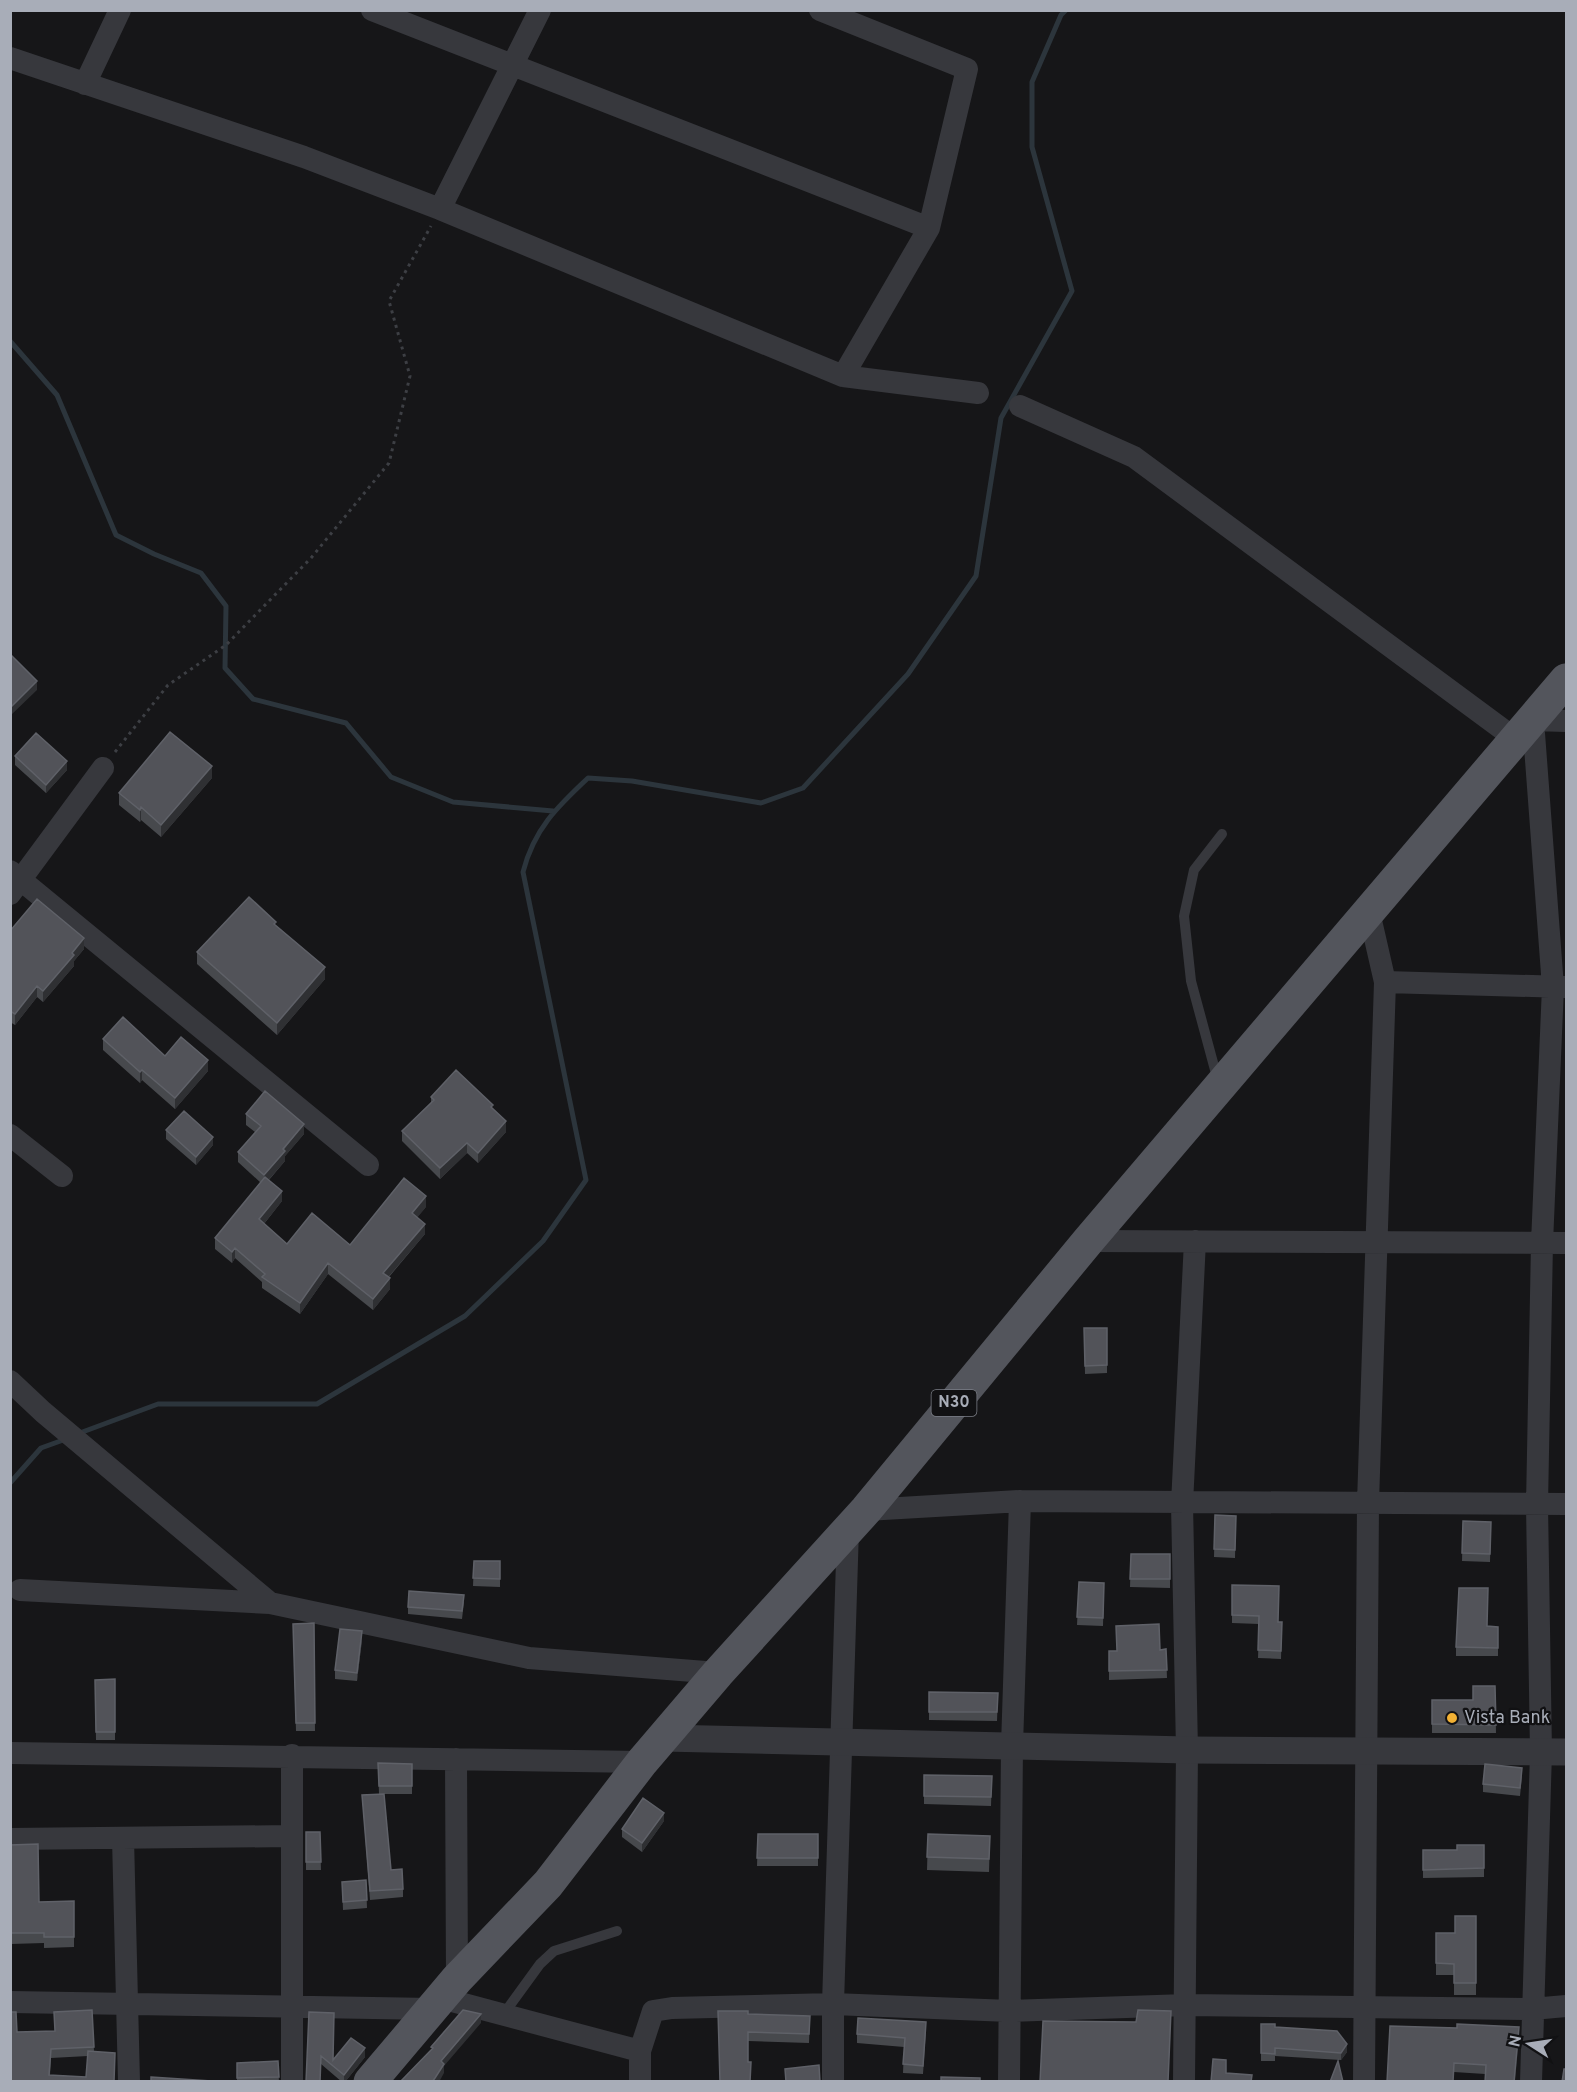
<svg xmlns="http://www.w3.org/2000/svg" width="1577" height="2092" viewBox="0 0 1577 2092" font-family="Overpass,sans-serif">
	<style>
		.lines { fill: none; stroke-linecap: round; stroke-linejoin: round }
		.stream { stroke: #2c353c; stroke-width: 5 }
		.path { stroke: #3d3f44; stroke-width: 3; stroke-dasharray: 3 4.5; stroke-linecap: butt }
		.service { stroke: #37383d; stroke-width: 10 }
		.minor { stroke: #37383d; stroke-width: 22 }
		.tertiary { stroke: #37383d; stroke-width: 27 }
		.primary { stroke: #53555c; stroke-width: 33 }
		.wall { fill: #47494d; fill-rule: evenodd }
		.shaded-wall { fill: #2f3033 }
		.building { fill: #525359; stroke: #5f6168; stroke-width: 1.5 }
		.poi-dot { fill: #f2b134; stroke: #111113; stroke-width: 2 }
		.labels { text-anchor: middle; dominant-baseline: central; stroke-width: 4.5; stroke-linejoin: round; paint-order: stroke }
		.shield { fill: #111113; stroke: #7b7e86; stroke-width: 1.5 }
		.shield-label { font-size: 16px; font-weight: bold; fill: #a8adb8 }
		.poi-label { font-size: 18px; fill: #a8adb8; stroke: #111113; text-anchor: start }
	</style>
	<rect width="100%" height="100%" fill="#161618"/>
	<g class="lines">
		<path class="stream" d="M10,341L57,395L116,535L154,554L201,573L226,606L225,668L253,699L346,723L391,777L453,802L553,811
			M77,1434L158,1404H317L465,1316L543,1241L586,1180L523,872C534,829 557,807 588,778L632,781L761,803L803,788L908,674L976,576L1001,418L1072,291L1032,147V82L1061,15L1066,10
			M10,1483L41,1448L66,1439"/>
		<path class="path" d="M115,752L168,685L226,645L311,558L389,463L410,376L389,301L431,226"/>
		<path class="service" d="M1218,1081L1191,981L1184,916L1194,870L1222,834
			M503,2015L540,1964L554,1951L617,1931"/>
		<path class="minor" d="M372,10L929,228
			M820,10L967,69L929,228L843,376
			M10,58L304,157L440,209L843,376L978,393
			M85,84L120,10
			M440,209L540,10
			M1020,406L1134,457L1517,740
			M10,871L368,1165
			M10,894L103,768
			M1385,982L1566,987
			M10,1135L62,1176
			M1088,1241L1566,1243
			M10,1381L43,1412L270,1603
			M866,1510L1020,1501L1566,1504
			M20,1590L270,1603L529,1658L718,1673
			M10,1753L642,1762
			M292,1755V2082
			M456,1759L457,1979
			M123,1838L129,2082
			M10,1839L290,1836
			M441,1998L640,2051V2082
			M10,2002L432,2009
			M640,2051L653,2011L672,2008L833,2004L1010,2011L1186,2005L1532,2009L1566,2006
			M833,2082V2004L848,1529
			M1009,2082L1012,1746L1020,1501
			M1184,2082L1187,1750L1182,1504L1195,1241
			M1364,2082L1368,1503L1385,982L1369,912
			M1531,2082L1541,1752L1537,1505L1542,1243L1553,987L1533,720L1566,721"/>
		<path class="tertiary" d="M663,1738L1187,1750L1566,1752"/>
		<path class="primary" d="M370,2082L457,1979L548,1884L642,1762L718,1673L866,1510L1088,1241L1566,680"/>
	</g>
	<path class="wall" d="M15,756L67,770L46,793L15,765Z
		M212,778L161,837L141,820L140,822L119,805V793Z
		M276,926L325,979L277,1035L197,964V952Z
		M10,931L84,949L74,961V966L43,1002L37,997L15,1025L10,1022Z
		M103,1039L165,1056L208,1071L175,1109L142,1080L140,1083L103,1050Z
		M431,1097L493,1110L506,1132L478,1163L467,1153L440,1179L402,1141V1131L431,1103Z
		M246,1114L304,1134L285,1156V1161L269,1180L282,1201L264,1224L287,1244L350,1245L426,1207L417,1217L425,1234L389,1277L390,1289L373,1310L328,1274L300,1314L262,1288V1282L235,1258L232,1263L215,1249V1238L261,1183L238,1162V1152L255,1132L246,1125Z
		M166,1130L213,1145L196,1165L166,1139Z
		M1084,1328H1107V1373L1085,1374Z
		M1215,1515L1236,1516L1235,1558L1214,1557Z
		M1463,1521L1491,1522L1490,1562L1462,1561Z
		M1131,1554H1170V1588L1130,1587Z
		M474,1561H500V1587L473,1586Z
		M1079,1582L1104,1583L1103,1626L1077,1625Z
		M1232,1585L1278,1622H1282L1281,1659L1258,1658L1259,1624L1232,1623Z
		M464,1602L462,1619L408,1614V1607Z
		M314,1623L315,1731H296L293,1624Z
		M1487,1626L1498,1627V1656H1456V1647Z
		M362,1640L357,1681L335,1679V1670Z
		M1166,1649L1167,1678L1109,1680V1651Z
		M115,1679V1740H96L95,1680Z
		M1495,1686L1496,1733H1432V1700H1473Z
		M929,1692L998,1693L997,1721L929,1720Z
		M378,1763L412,1764V1794H384L391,1870L403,1889V1897L370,1900L362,1795L379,1794Z
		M924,1775L992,1776L991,1806L924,1804Z
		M1522,1776L1520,1796L1483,1792V1784Z
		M664,1821L642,1852L622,1837V1829Z
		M306,1832H320L321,1870H306Z
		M758,1834H818V1866H757Z
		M928,1834L990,1836L989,1872L927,1870Z
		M10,1845L39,1902L74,1901V1947L44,1948V1943L11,1944Z
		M1484,1845V1877L1423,1878V1850H1457Z
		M366,1880L367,1908L343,1910L342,1882Z
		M1476,1916V1995H1454V1975H1436V1933H1455Z
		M92,2010L94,2051L114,2082H10L17,2032L55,2031L54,2012ZM88,2056L86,2077L50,2075L51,2058Z
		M309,2012L333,2060L365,2057L345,2082H342L321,2064Z
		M748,2014L810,2016L809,2043L748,2041L719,2082Z
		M1261,2024L1275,2027L1347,2052L1341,2060L1275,2056V2061H1261Z
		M926,2030L923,2074L903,2073L904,2047L857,2043V2034Z
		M1519,2036L1485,2074L1454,2072L1387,2082Z
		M278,2061L279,2082H237V2063Z"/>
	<path class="shaded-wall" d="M37,681V690L10,716V708Z
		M67,761V770L46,793V785Z
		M212,766V778L161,837V825Z
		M141,807V820L140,822V810Z
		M84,938V949L74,961V966L43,1002V991Z
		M325,967V979L277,1035V1023Z
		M37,986V997L15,1025V1014Z
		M208,1060V1071L175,1109V1098Z
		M142,1070V1080L140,1083V1072Z
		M506,1121V1132L478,1163V1153Z
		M304,1124V1134L285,1156V1161L264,1185V1175Z
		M213,1137V1145L196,1165V1157Z
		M467,1143V1153L440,1179V1168Z
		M282,1191V1201L259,1230V1219Z
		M426,1196V1207L412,1224V1213Z
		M425,1224V1234L383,1283V1273Z
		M235,1248V1258L232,1263V1252Z
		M328,1263V1274L300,1314V1303Z
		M390,1278V1289L373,1310V1299Z
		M362,1631V1640L357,1681V1673Z
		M664,1813V1821L642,1852V1843Z
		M481,2014V2023L444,2066V2073L439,2082H432L441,2061Z
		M1519,2027V2036L1515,2082H1514Z
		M1347,2044V2052L1341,2060V2053Z
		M365,2048V2057L345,2082H344V2075Z"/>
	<path class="building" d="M12,656L37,681L10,708V657Z
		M170,732L212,766L161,825L141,807L140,810L119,793Z
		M36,733L67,761L46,785L15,756Z
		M249,897L276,922L274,924L325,967L277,1023L197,952Z
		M37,899L84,938L72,953L74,955L43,991L37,986L15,1014L10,1011V931Z
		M123,1017L165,1056L181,1037L208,1060L175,1098L142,1070L140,1072L103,1039Z
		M456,1070L493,1105L491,1107L506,1121L478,1153L467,1143L440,1168L402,1131L434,1100L431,1097Z
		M265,1091L304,1124L283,1149L285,1151L264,1175L238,1152L261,1126L246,1114Z
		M184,1111L213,1137L196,1157L166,1130Z
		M265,1177L282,1191L259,1219L287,1244L312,1213L350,1245L404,1178L426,1196L412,1213L425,1224L383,1273L390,1278L373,1299L328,1263L300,1303L262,1277L265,1274L235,1248L232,1252L215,1238Z
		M1084,1328H1107V1365L1085,1366Z
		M1215,1515L1236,1516L1235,1550L1214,1549Z
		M1463,1521L1491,1522L1490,1554L1462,1553Z
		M1131,1554H1170V1579H1130Z
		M474,1561H500V1579L473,1578Z
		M1079,1582L1104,1583L1103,1618L1077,1617Z
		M1232,1585L1279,1586L1278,1622H1282L1281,1651L1258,1650L1259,1616L1232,1615Z
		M1459,1588H1488L1487,1626L1498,1627V1648L1456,1647Z
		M409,1591L464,1595L462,1611L408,1607Z
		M314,1623L315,1723H296L293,1624Z
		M1159,1624L1160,1650L1166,1649L1167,1670L1109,1671V1651H1117L1116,1626Z
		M340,1629L362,1631L357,1673L335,1670Z
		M115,1679V1732H96L95,1680Z
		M1473,1686H1495L1496,1725L1432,1724V1700H1473Z
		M929,1692L998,1693L997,1712H929Z
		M378,1763L412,1764V1786H379Z
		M1485,1764L1522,1768L1520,1788L1483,1784Z
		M924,1775L992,1776L991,1797L924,1796Z
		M384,1794L391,1870L402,1869L403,1889L370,1891L362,1795Z
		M643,1798L664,1813L642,1843L622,1829Z
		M306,1832H320L321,1862H306Z
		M758,1834H818V1858H757Z
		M928,1834L990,1836L989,1859L927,1857Z
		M38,1844L39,1902L74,1901V1937H44V1933H11L10,1845Z
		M1457,1845H1484V1868L1423,1870V1850H1457Z
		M366,1880L367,1900L343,1902L342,1882Z
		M1455,1916H1476V1983H1454V1964L1436,1963V1933H1455Z
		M92,2010L94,2047L51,2049L49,2075L86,2077L88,2051L115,2053L114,2082H10V2012H16L17,2032L55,2031L54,2012Z
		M463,2010L481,2014L441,2061L444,2064L435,2078L432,2082H400L433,2048L431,2047Z
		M1138,2010L1171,2011L1168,2082H1040L1043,2021L1136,2022Z
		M718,2011H748V2014L810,2016L809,2034L748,2032V2062H751L750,2082H720Z
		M309,2012L334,2013L333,2060L351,2038L365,2048L344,2075L321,2056L320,2082H306Z
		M858,2018L926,2022L923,2066L903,2064L905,2038L857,2034Z
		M1261,2024H1275V2027L1337,2031L1347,2044L1341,2053L1275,2048V2054L1261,2053Z
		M1457,2024L1519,2027L1514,2082H1485L1486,2065L1454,2063L1453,2082H1387L1390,2026L1457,2028Z
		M1213,2059L1226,2060V2073L1252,2075L1251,2082H1211Z
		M278,2061L279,2077L237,2078V2063Z
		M1338,2061L1343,2082H1330Z
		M819,2065L820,2082H786L785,2069Z
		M1564,2069H1566V2082H1562Z
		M151,2077L211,2081V2082H151Z
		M941,2077L980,2078V2082H941Z"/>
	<circle class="poi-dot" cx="1452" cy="1718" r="6"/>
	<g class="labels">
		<rect class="shield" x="931.5" y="1390" width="45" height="26" rx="4.5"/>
		<g class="shield-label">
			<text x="954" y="1403">N30</text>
		</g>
		<g class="poi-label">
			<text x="1464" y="1718">Vista Bank</text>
		</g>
	</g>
	<rect width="1577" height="2092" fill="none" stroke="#a8adb8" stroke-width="24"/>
	<g transform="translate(1529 2044) rotate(282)" stroke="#111113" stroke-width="4.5" paint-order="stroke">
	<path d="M0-4.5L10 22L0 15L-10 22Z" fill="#a8adb8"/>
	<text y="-9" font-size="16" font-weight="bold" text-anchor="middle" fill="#a8adb8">N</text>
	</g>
</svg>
